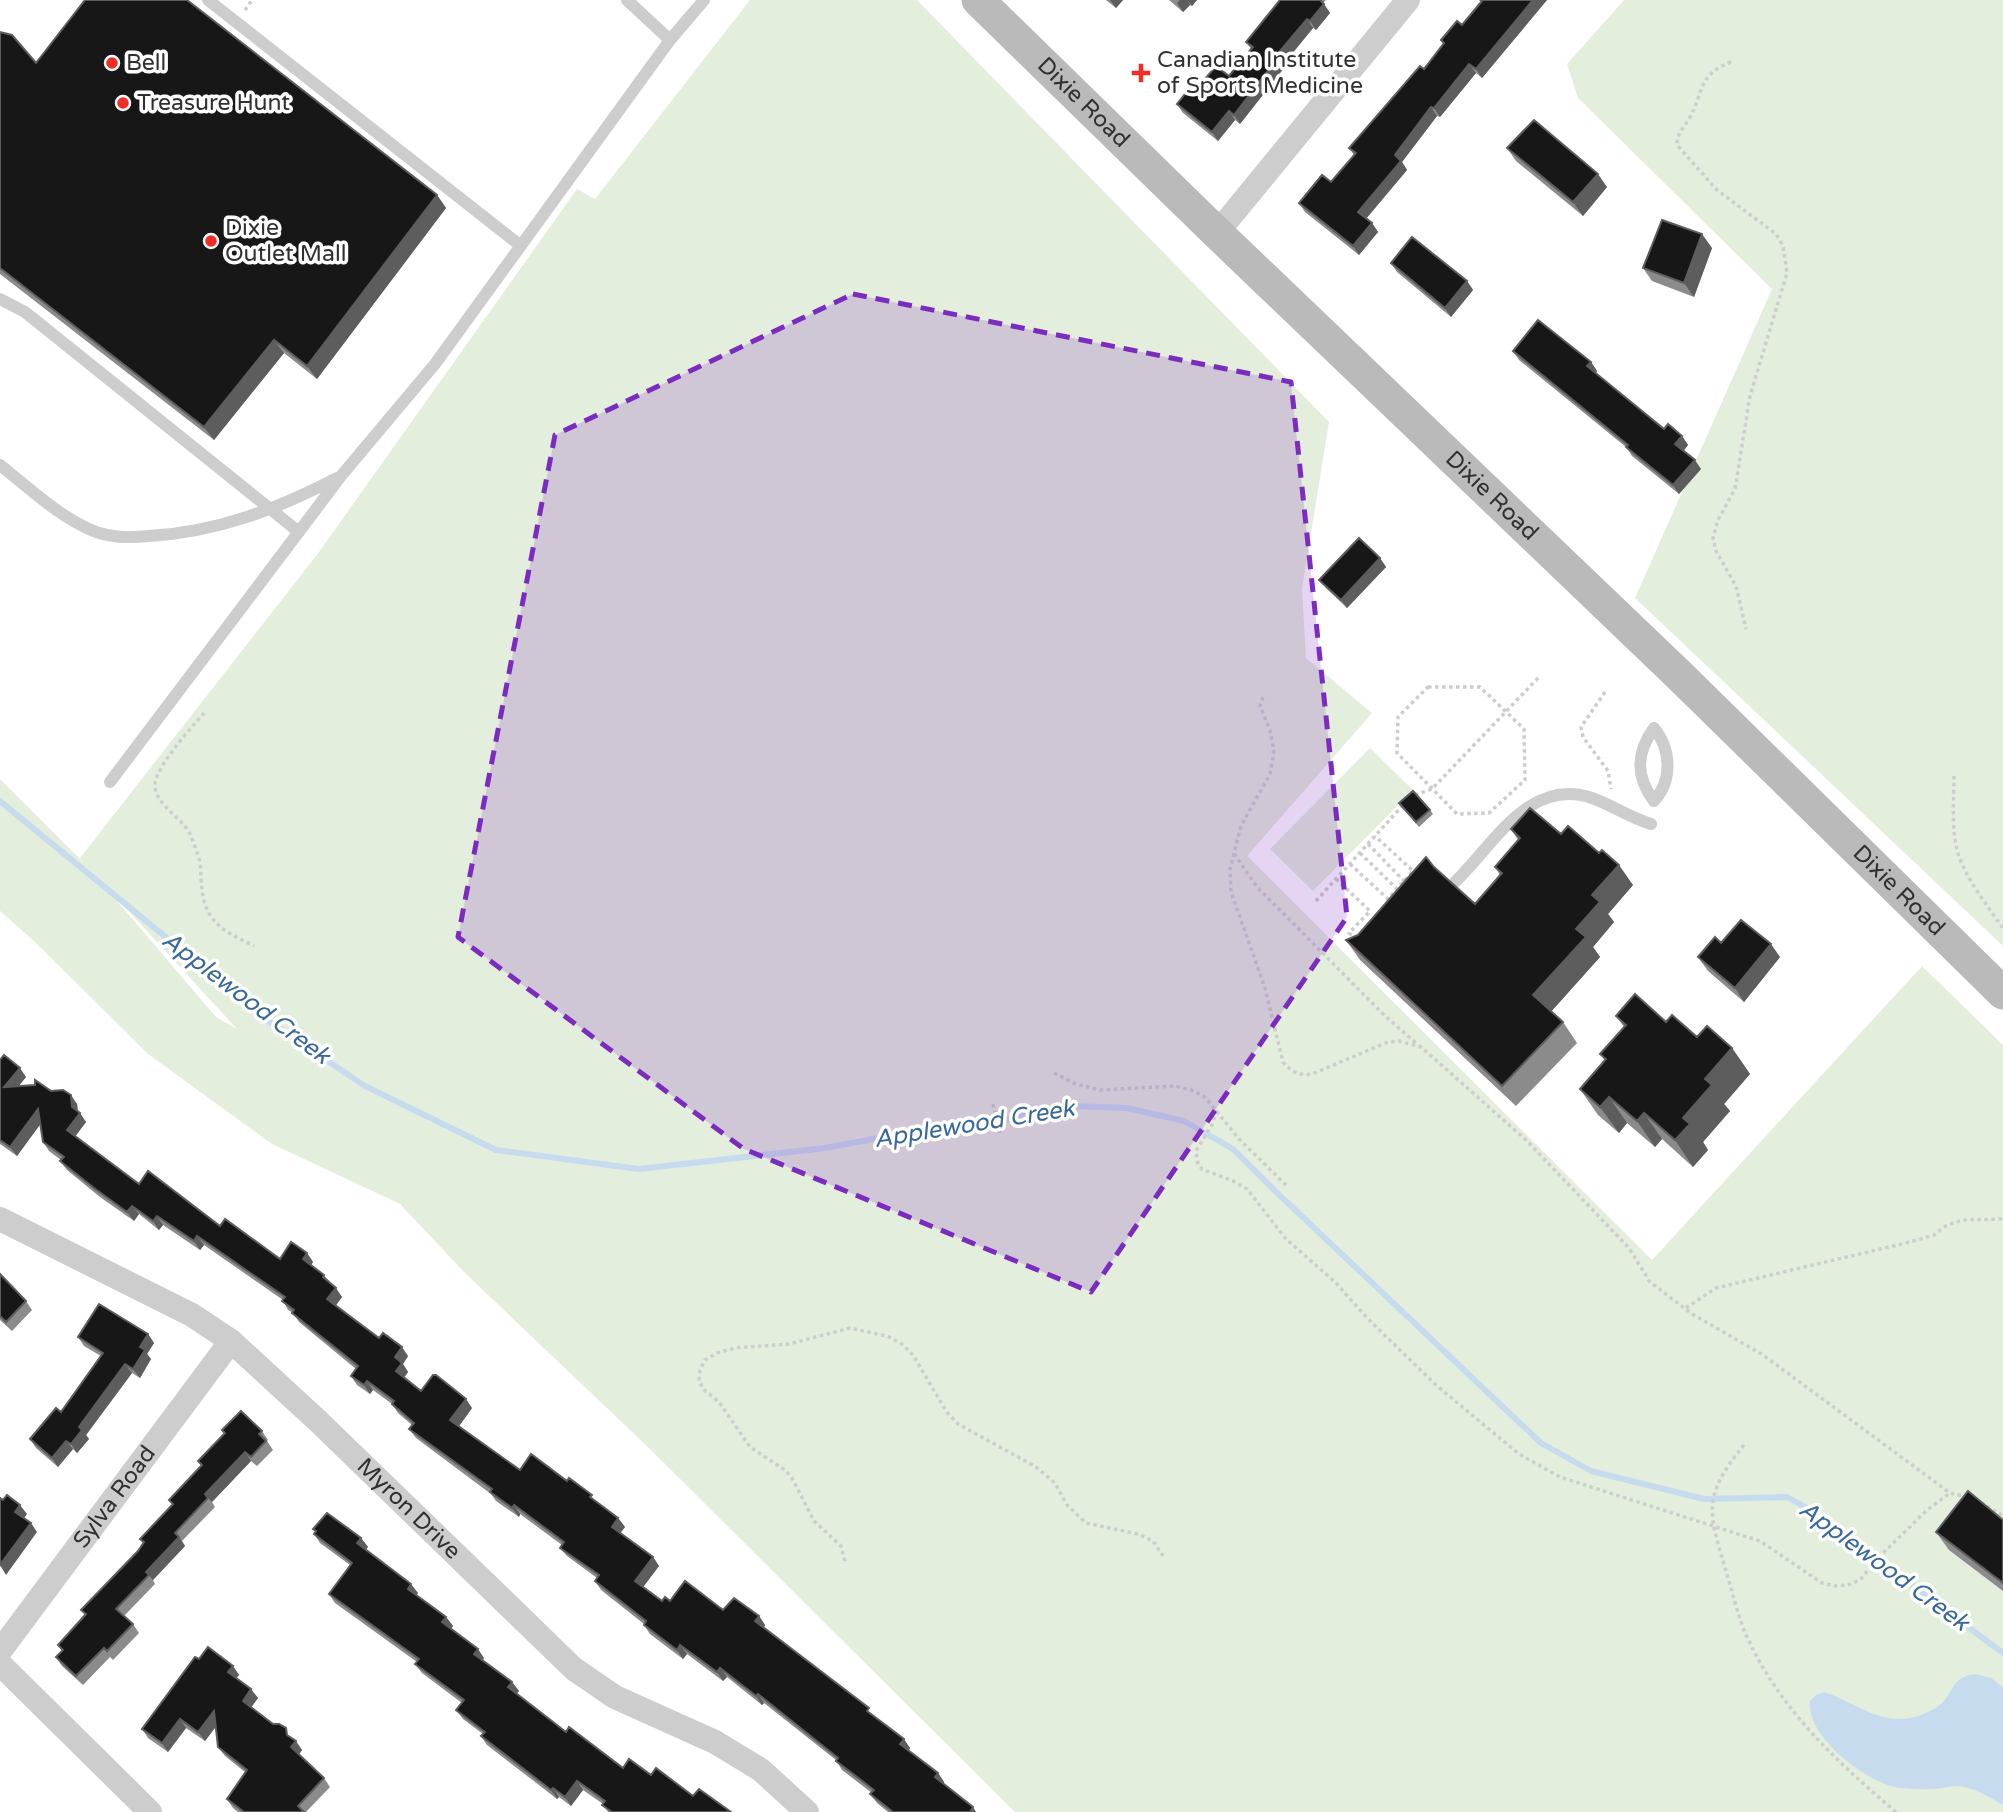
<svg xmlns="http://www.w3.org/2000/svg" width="2003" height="1812" viewBox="0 0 2003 1812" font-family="'Varela Round',sans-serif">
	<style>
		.green { fill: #e4eedd; fill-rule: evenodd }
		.water { fill: #c7dbef }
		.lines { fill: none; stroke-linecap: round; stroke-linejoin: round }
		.stream { stroke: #c7dbef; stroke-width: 6 }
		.path { stroke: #cdcdcd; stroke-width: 3.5; stroke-dasharray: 3.5 3.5; stroke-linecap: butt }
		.lane { stroke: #cdcdcd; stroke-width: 12 }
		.street { stroke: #cdcdcd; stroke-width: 24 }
		.secondary { stroke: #bababa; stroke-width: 33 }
		.wall { fill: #8b8b8b }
		.shaded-wall { fill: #5d5d5d }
		.building { fill: #171717; stroke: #5d5d5d; stroke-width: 2 }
		.marked { fill: #7b2cbf; fill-opacity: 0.2; stroke: #7b2cbf; stroke-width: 5; stroke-dasharray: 14 9; stroke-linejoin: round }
		.poi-dot { fill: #f22d26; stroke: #fff; stroke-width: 2.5 }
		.labels { text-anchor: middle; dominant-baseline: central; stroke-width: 7; stroke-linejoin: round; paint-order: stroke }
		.poi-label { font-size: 23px; fill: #303030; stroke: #fff; text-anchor: start }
		.street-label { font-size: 23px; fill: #303030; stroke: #fff }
		.water-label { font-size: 24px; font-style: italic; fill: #376899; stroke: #fff }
	</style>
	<rect width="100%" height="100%" fill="#fff"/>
	<path class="green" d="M750,0H917L1329,422L1302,589L1306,658L1372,713L1247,856L1652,1260L1922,966L2003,1045V1812H1015L651,1450L465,1273L400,1204L272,1144L148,1054L35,942L0,911V779L85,864L80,858L319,552L577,189L595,199ZM100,881H101L237,1029L216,1017Z
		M1624,0H2003V946L1635,598L1772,289L1578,98L1567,64Z
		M1370,748L1413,790L1313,891L1270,849Z"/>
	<path class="water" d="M1975,1674L1991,1678L2003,1687V1805C1991,1798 1978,1790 1964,1787C1953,1784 1944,1789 1933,1789C1922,1789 1911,1789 1900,1788C1868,1784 1805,1736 1810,1701L1816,1695L1824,1692C1858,1703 1883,1729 1921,1715C1929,1712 1939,1707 1944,1701C1956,1686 1953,1678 1975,1674Z"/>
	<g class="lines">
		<path class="stream" d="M0,801L268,1021L365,1086L496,1150L639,1169L825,1148L922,1130L1005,1120L1069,1106L1127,1108L1184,1121L1233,1149L1271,1187L1541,1443L1591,1471L1704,1499L1787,1497L1814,1512L2003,1653"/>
		<path class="path" d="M245,10L252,0
			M1731,62C1697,75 1704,93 1689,119C1683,129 1677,133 1677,145L1717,190L1776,234L1783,246L1787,273L1750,396L1735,489L1718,520L1713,538L1716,551L1736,586L1746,629
			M1428,687H1480L1524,729L1525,780L1489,813L1457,814L1397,753L1398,717Z
			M1605,692L1581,727L1583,737L1608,771L1611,789
			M1263,697L1260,706L1270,730L1274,752L1270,774L1241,826L1230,869L1231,892L1265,988L1283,1062C1291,1072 1299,1076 1312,1074L1388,1042L1399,1041L1421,1047L1526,1140L1629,1248L1650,1282L1692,1314L1763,1355L1950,1493L1967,1497
			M204,713C192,727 157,765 155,784C154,803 180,817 189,832C193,841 198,853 200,863C202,881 200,899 210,915C220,931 239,938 254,946
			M1954,776C1954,800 1951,829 1958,853C1965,877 1988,907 2003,928
			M1415,795L1432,789L1539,677
			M1368,844L1404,881
			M1360,853L1397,889
			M1234,854L1257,887L1385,1016L1416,1043
			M1350,864L1388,899L1413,871L1375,836
			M1336,879L1370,911L1349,933L1356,939
			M1316,901L1404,804
			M1054,1073L1076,1084L1100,1090L1175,1086L1191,1090L1205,1097L1239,1139L1286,1185
			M993,1104L1000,1133
			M1216,1110L1213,1123L1196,1151L1198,1164L1202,1169L1233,1181L1247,1189L1286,1239L1335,1282L1368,1319L1436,1385L1519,1454L1560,1477L1760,1541L1822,1583L1835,1586L1848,1585L1860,1580L1878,1558L1927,1510L1950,1493
			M1686,1308L1716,1288L1910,1242L1934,1235L1947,1225L1963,1220L2003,1219
			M1744,1445C1699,1500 1710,1515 1728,1578C1734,1598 1739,1620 1748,1639C1780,1709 1838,1763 1896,1812
			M1975,1499L2003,1516
			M845,1561L841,1546L814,1521L792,1478L785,1470L750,1447L719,1402L703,1389L699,1380L700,1370L705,1360L717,1353L735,1348L789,1344L850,1328L887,1336L902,1344L913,1355L946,1411L958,1424L1036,1467L1055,1483L1067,1505L1086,1523L1138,1534L1153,1541L1163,1556"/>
		<path class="lane" d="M208,0L521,246
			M627,0L670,40
			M0,299L25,312L299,532
			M0,465C29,488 57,515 91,530C109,538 131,538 149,536C218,532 277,509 337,478
			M1654,728C1671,749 1673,780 1654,801C1635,776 1636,753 1654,728Z
			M110,782L341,476L435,364L670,40L704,0
			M1455,882C1492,847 1529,776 1592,798C1612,805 1630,818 1651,824"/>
		<g class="street">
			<path d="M1217,233L1408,0"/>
			<path id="s1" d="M0,1219L192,1315L231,1341L318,1421L574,1669L615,1697L715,1742L761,1770L807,1812"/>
			<path id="s2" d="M0,1651L231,1341"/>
			<path d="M0,1664L150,1812"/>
		</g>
		<path class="secondary" id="s3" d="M978,0L1217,233L1679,675L2003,993"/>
	</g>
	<path class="wall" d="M1106,0H1123L1116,8Z
		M1169,0H1197L1192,6L1190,5L1183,12Z
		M1280,0H1326L1323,3L1330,13L1316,30L1313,28L1282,66L1284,68L1240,124L1235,120L1218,141L1183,113L1177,104L1193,93L1229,76L1251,49L1246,42Z
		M1479,0H1547L1482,78L1476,73L1440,117L1437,116L1402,162L1407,170L1366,219L1372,223L1378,232L1359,255L1305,212L1299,203L1331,182L1354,155L1349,148L1424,69L1444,44L1441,40L1462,25L1481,2Z
		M0,32L36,63L437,195L446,208L317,379L284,353L214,440L0,274Z
		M1507,148L1607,187L1583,216L1516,161Z
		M1712,248L1694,297L1652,281L1643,268Z
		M1391,263L1467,281L1473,290L1451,317L1397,272Z
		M1513,351L1591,362L1597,371L1596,373L1664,429L1682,436L1688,445L1683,451L1701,469L1679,494L1632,456L1626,447L1519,360Z
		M1380,558L1386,567L1347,608L1326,588L1319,580Z
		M1399,803L1430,810L1433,814L1419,827Z
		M1511,829L1561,834L1633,885L1608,914L1614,922L1593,947L1600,957L1551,1012L1563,1022L1577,1043L1516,1106L1360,960L1346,940L1358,935L1434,867L1475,904L1500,875L1495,867L1518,840Z
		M1721,943L1780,957L1744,1002L1708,971L1698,957Z
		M1616,1016L1666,1022L1697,1037L1732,1048L1750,1074L1724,1104L1730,1111L1703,1142L1708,1150L1693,1167L1662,1139L1655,1147L1627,1123L1619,1133L1598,1115L1580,1089L1605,1061L1600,1054L1624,1027Z
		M0,1060L26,1077L19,1086L51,1091L77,1104L78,1111L86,1122L75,1137L139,1184L220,1226L280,1259L307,1253L313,1262L311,1265L324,1275L342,1297L336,1305L379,1338L408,1356L403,1364L408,1372L404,1378L421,1391L472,1408L459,1426L520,1470L598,1503L618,1518L625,1527L620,1533L653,1557L659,1566L643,1587L662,1601H670L759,1616L765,1625L764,1628L875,1717L910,1748L909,1750L938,1773L944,1782L943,1784L976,1812H888L877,1803L870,1794L872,1793L842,1770L836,1760L764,1703L762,1705L727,1677L723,1681L687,1654L683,1659L650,1634L644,1625V1624L601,1590L595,1581L597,1578L567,1556L560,1548L562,1545L520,1514L519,1517L496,1501L491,1494L416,1438L409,1429L412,1425L398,1413L392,1404L373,1390L370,1394L357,1385L351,1376L356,1369L299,1322L293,1313L288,1310L283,1300L204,1245L200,1250L163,1225L159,1230L139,1214L134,1221L100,1197L67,1170L60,1161L61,1160L49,1151L43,1142L40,1124L17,1156L0,1144Z
		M0,1274L26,1301L32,1310L12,1331L0,1320Z
		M148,1334L154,1343L147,1354L151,1359L140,1378L132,1373L86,1435L89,1439L77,1453L73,1449L58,1467L36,1448L30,1439L61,1412L101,1356L84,1346L78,1337Z
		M222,1430L262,1431L268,1440L267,1441L273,1450L257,1466L251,1461L212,1502L215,1507L182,1541L185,1546L153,1580L155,1584L124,1616L133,1624L139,1633L113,1660L110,1657L83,1685L62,1666L56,1657L62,1651L58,1645L85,1615L81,1610L138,1551L143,1543L140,1539L172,1505L169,1500L202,1466L198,1461L225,1434Z
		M2003,1520V1591L1949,1550L1936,1532Z
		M313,1529L361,1538L368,1547L366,1549L418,1593L416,1595L446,1617L453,1626L451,1629L484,1658L483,1660L512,1682L519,1691L516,1693L566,1732L623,1768L651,1775L693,1796L731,1812H608L603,1804L583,1790L571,1806L559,1797L557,1799L487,1745L481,1736L483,1734L463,1719L456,1710L462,1703L422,1673L415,1664L417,1662L335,1603L329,1594L350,1565L320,1543L314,1534L315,1532Z
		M199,1659L233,1666L239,1675L236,1678L258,1698L251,1708L292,1738L302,1750L299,1754L324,1778L330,1787L306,1812H238L233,1808L227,1799L245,1772L225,1756L218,1747L216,1726L205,1741L186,1728L168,1752L148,1738L142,1729Z"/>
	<path class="shaded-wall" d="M1110,0H1123L1116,8Z
		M1180,0H1187L1190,5L1183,12L1177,3Z
		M1187,0H1197L1192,6Z
		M1533,0H1547L1482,78L1476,69Z
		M1324,4L1330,13L1316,30L1310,21Z
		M1307,19L1313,28L1282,66L1284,68L1240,124L1234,115L1275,57Z
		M1469,64L1476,73L1440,117L1434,108Z
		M1431,107L1437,116L1402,162L1407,170L1364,221L1358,212L1395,155Z
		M1229,111L1235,120L1218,141L1212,132Z
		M1598,174L1607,187L1583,216L1573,202Z
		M437,195L446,208L317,379L307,366Z
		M1372,223L1378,232L1359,255L1353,246Z
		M1702,234L1712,248L1694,297L1684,283Z
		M1467,281L1473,290L1451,317L1445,308Z
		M274,340L284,353L214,440L204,427Z
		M1591,362L1597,371L1594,375L1587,366Z
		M1682,436L1688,445L1682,453L1675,444Z
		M1695,460L1701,469L1679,494L1673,485Z
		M1380,558L1386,567L1347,608L1341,600Z
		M1619,865L1633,885L1608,914L1614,922L1593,947L1600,957L1547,1016L1533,995L1576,929L1592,895Z
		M1771,944L1780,957L1744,1002L1735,988Z
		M1732,1048L1750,1074L1724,1104L1730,1111L1703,1142L1708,1150L1693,1167L1675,1140L1683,1118L1705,1079Z
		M20,1068L26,1077L10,1096L4,1087Z
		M71,1095L77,1104L78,1115L80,1113L86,1122L73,1139L67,1130L72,1107Z
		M1609,1097L1627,1123L1619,1133L1600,1107Z
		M38,1109L45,1118L17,1156L10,1147Z
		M1644,1113L1662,1139L1655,1147L1637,1121Z
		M132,1206L139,1214L134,1221L127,1212Z
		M157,1216L163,1225L159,1230L153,1221Z
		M197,1236L204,1245L200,1250L194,1241Z
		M307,1253L313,1262L309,1268L303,1259Z
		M336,1288L342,1297L334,1308L327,1299Z
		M148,1334L154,1343L147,1354L151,1359L140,1378L133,1369L140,1347Z
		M402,1347L408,1356L403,1364L408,1372L402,1380L396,1371L395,1357Z
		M125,1364L132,1373L86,1435L89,1439L77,1453L71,1444L79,1427Z
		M367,1381L373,1390L370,1394L364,1385Z
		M466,1399L472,1408L457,1429L450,1420Z
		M66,1441L73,1449L58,1467L52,1458Z
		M245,1452L251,1461L212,1502L205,1494Z
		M20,1505L27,1514L22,1521L15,1512Z
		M514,1505L520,1514L519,1517L512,1508Z
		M618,1518L625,1527L618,1536L612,1527Z
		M31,1523L37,1532L6,1575L0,1565Z
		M179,1537L185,1546L153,1580L146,1572Z
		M361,1538L368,1547L364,1552L357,1543Z
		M653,1557L659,1566L641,1590L635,1581Z
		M411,1584L418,1593L414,1598L408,1589Z
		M759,1616L765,1625L762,1630L755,1621Z
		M446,1617L453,1626L449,1631L442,1622Z
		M680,1645L687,1654L683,1659L677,1650Z
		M478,1649L484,1658L481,1663L474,1654Z
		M233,1666L239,1675L234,1681L228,1672Z
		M720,1668L727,1677L723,1681L717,1672Z
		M512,1682L519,1691L515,1696L508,1687Z
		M251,1689L258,1698L249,1710L243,1701Z
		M758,1694L764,1703L762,1705L756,1696Z
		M214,1711L221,1720L205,1741L198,1732Z
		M180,1719L186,1728L168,1752L162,1743Z
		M904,1739L910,1748L907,1753L900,1744Z
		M296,1741L302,1750L298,1756L291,1747Z
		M938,1773L944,1782L941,1786L935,1777Z
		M577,1781L583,1790L571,1806L565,1797Z
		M553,1788L559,1797L557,1799L551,1790Z
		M973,1807L976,1812H969Z"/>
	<path class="building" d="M85,0H187L437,195L307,366L274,340L204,427L0,268V32L12,35L36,63Z
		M1280,0H1320L1324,4L1310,21L1307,19L1275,57L1277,59L1234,115L1229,111L1212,132L1177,104L1189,89L1193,93L1216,66L1229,76L1253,47L1246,42Z
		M1481,0H1533L1476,69L1469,64L1434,108L1431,107L1395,155L1401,161L1358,212L1372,223L1353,246L1299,203L1322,175L1331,182L1356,153L1349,148L1420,66L1424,69L1444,43L1441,40L1457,21L1462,25L1482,1Z
		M1534,120L1598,174L1573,202L1507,148Z
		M1662,220L1702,234L1684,283L1643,268Z
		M1412,237L1467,281L1445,308L1391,263Z
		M1538,320L1591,362L1587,366L1664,429L1668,424L1682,436L1675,444L1695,460L1673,485L1626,447L1628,445L1513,351Z
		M1359,538L1380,558L1341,600L1319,580Z
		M1413,791L1430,810L1416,822L1399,803Z
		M1530,808L1561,834L1568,826L1599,853L1602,850L1619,865L1592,895L1600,902L1576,929L1586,937L1533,995L1563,1022L1502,1086L1346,940L1358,935L1426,857L1434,867L1475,904L1502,873L1495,867L1520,838L1511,829Z
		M1741,920L1771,944L1735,988L1698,957L1715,937L1721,943Z
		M1635,994L1666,1022L1672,1015L1697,1037L1707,1026L1732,1048L1705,1079L1712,1085L1683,1118L1690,1124L1675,1140L1644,1113L1637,1121L1609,1097L1600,1107L1580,1089L1606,1059L1600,1054L1626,1025L1616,1016Z
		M4,1055L20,1068L4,1087L35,1085V1080L51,1091L63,1090L71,1095L72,1107L80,1113L67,1130L139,1184L148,1171L220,1226L225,1219L280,1259L291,1242L307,1253L303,1259L324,1275L323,1277L336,1288L327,1299L379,1338L383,1333L402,1347L395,1357L402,1363L396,1371L421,1391L433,1375H436L466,1399L450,1420L520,1470L531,1454L567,1481L569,1478L592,1495L590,1497L618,1518L612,1527L653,1557L635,1581L662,1601L665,1597L670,1601L685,1581L723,1610L734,1598L759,1616L755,1621L869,1708L867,1711L904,1739L900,1744L938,1773L935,1777L973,1807L970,1812H893L870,1794L874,1790L836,1761L838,1758L758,1694L756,1696L720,1668L717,1672L680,1645L677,1650L644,1625L646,1621L595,1581L599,1575L560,1548L564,1542L514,1505L512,1508L490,1492L492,1489L409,1429L414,1423L392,1404L394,1401L367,1381L364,1385L351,1376L358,1366L292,1313L294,1310L282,1301L285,1297L197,1236L194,1241L157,1216L153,1221L132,1206L127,1212L94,1188L60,1161L64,1157L43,1142L38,1109L10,1147L0,1140V1060Z
		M0,1274L26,1301L6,1322L0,1316Z
		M99,1304L148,1334L140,1347L145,1350L133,1369L125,1364L79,1427L82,1430L71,1444L66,1441L52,1458L30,1439L56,1408L61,1412L103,1353L78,1337Z
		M241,1411L262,1431L259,1434L266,1441L251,1457L245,1452L205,1494L208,1498L175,1533L179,1537L146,1572L149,1575L116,1609L133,1624L107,1651L104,1648L76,1676L56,1657L63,1650L58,1645L86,1614L81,1610L138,1551L144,1542L140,1539L173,1504L169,1500L202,1465L198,1461L225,1433L222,1430Z
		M1968,1491L2003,1520V1583L1936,1532Z
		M7,1495L20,1505L15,1512L31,1523L0,1565V1498L3,1500Z
		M327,1513L361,1538L357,1543L411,1584L408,1589L446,1617L442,1622L478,1649L474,1654L512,1682L508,1687L566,1732L569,1727L623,1768L629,1759L651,1775L656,1768L693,1796L699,1789L731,1812H612L602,1805L605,1801L577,1781L565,1797L553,1788L551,1790L481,1736L485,1732L456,1710L464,1700L415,1664L419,1659L329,1594L352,1563L314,1534L316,1531L313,1529Z
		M208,1647L233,1666L228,1672L251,1689L243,1701L273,1724H279L286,1728L287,1735L296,1741L291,1747L324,1778L298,1806L304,1812H244L227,1799L247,1770L218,1747L214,1711L198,1732L180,1719L162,1743L142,1729L195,1657L199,1659Z"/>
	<path class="marked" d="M853,294L1291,382L1347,917L1091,1292L744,1149L458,937L555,435Z"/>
	<g class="poi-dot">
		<circle cx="112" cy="63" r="7"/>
		<path d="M1137.5 62.5h7v7h7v7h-7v7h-7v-7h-7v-7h7z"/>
		<circle cx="123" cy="103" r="7"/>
		<circle cx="211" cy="241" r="7"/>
	</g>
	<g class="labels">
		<g class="poi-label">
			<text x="1157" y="60">Canadian Institute<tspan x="1157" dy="26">of Sports Medicine</tspan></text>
			<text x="126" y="63">Bell</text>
			<text x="137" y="103">Treasure Hunt</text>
			<text x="225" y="228">Dixie<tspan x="225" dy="26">Outlet Mall</tspan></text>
		</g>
		<g class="street-label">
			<text stroke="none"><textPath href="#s3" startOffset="147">Dixie Road</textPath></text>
			<text stroke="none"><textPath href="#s3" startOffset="714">Dixie Road</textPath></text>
			<text stroke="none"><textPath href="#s3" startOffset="1281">Dixie Road</textPath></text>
			<text stroke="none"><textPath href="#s2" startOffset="192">Sylva Road</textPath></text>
			<text stroke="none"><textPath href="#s1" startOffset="506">Myron Drive</textPath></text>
		</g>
		<g class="water-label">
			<text transform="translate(246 998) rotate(37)">Applewood Creek</text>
			<text transform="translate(974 1124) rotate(-9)">Applewood Creek</text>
			<text transform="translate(1884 1566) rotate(36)">Applewood Creek</text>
		</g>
	</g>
</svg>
